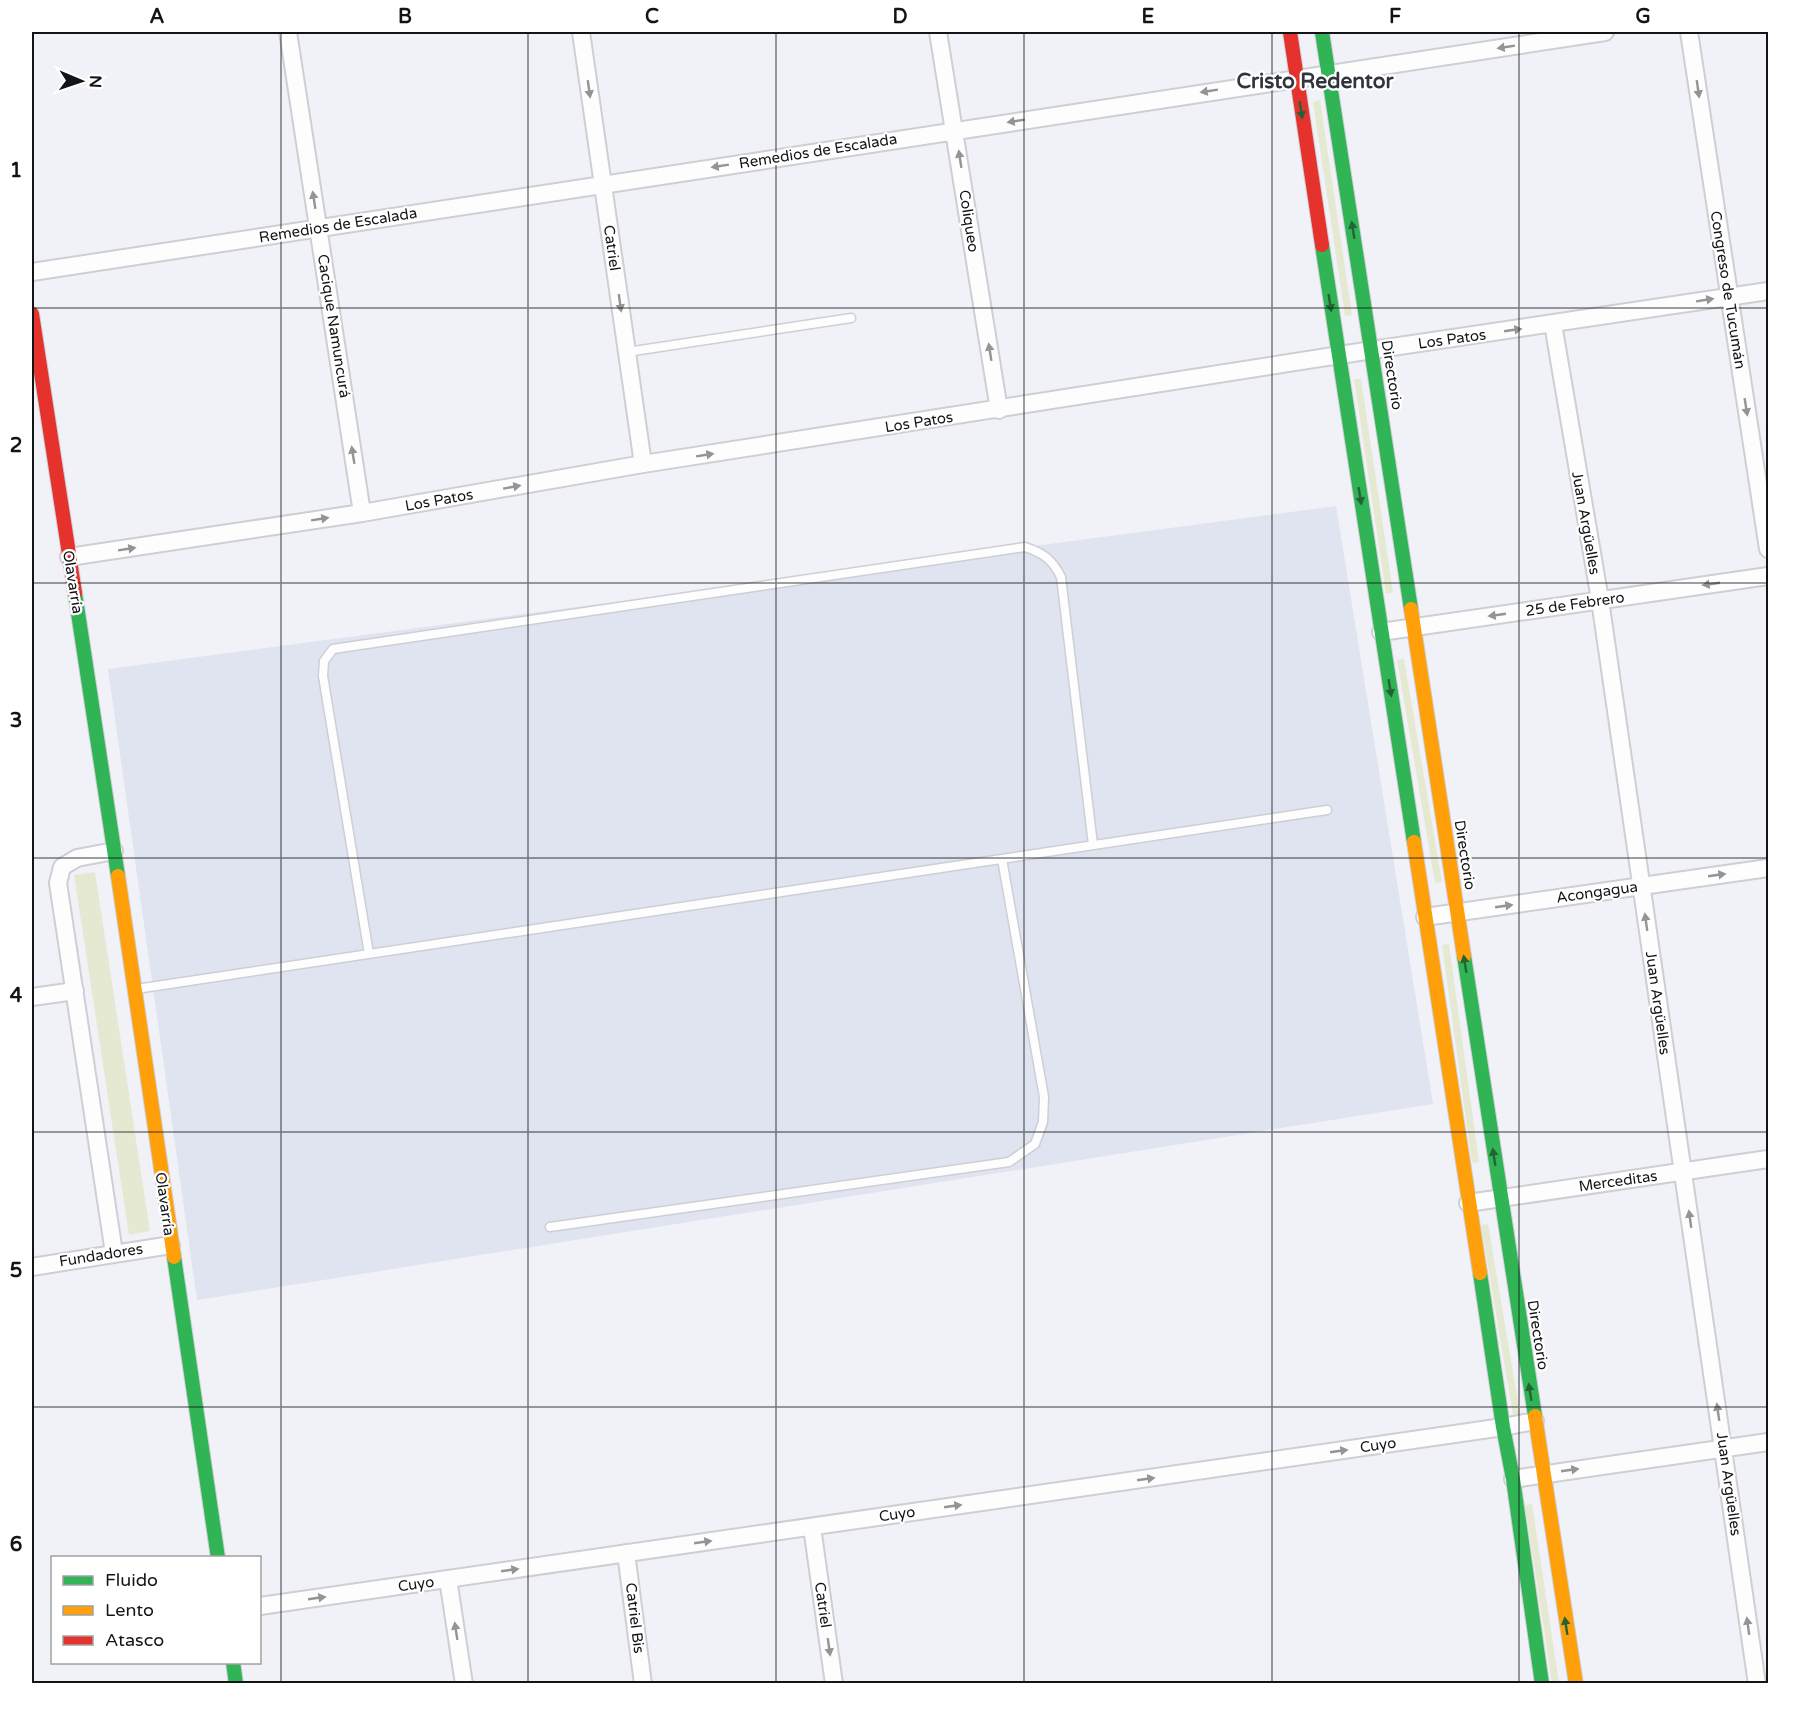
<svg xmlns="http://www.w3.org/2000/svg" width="1800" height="1715" viewBox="0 0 1800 1715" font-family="'Varela Round',sans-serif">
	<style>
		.built { fill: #e0e3f0 }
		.green { fill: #e5e9d2 }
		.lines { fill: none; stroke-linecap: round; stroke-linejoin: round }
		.lane-casing { stroke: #cecfd4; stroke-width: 11 }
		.street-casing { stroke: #cecfd4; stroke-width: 20 }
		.fast-casing { stroke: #cecfd4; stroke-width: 16 }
		.slow-casing { stroke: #cecfd4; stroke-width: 16 }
		.jam-casing { stroke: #cecfd4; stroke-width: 16 }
		.lane { stroke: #fdfdfe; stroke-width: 8 }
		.street { stroke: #fdfdfe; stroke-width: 16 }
		.fast { stroke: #30b455; stroke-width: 14 }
		.slow { stroke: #ff9f0a; stroke-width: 14 }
		.jam { stroke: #e5322d; stroke-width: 14 }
		.oneway { fill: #949496 }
		.oneway2 { fill: #226436 }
		.grid { fill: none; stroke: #131417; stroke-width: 1.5; stroke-opacity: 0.55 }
		.labels { text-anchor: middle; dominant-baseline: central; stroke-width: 4.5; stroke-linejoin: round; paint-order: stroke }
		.street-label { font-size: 15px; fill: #131417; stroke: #fff }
		.district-label { font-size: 21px; font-weight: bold; fill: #31343c; stroke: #fff }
		.neatline { fill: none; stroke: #131417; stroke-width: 2 }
		.grid-label { font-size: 20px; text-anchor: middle; font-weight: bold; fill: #131417 }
	</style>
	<rect width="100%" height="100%" fill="#f1f2f8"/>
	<path class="built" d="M1336,506L1433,1104L197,1300L108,669Z"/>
	<path class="green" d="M1320,100L1352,315L1345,316L1313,102Z
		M1354,379H1361L1393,592L1386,594Z
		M1404,659L1442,882L1435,883L1397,660Z
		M95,872L150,1231L129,1235L74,875Z
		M1449,944L1479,1162L1472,1163L1442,945Z
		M1488,1224L1520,1414L1513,1415L1481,1225Z
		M1532,1504L1559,1683H1552L1525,1505Z"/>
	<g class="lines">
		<g class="lane-casing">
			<path id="lane" d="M627,352L851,318
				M369,954L323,676L324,661L333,649L1025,547C1043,553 1052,559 1061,577L1093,845
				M136,989L1327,810
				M550,1227L1009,1162L1035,1144L1043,1122L1044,1097L1002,859"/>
		</g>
		<g class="street-casing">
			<path id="street" d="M288,32L362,513
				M581,32L643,464
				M938,32L999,410
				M1689,32L1768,549
				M32,272L1605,32
				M1553,324L1600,600L1757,1684
				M69,557L362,513L643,464L1372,350L1768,291
				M1381,632L1768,576
				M114,851L77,858L62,867L58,883L114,1253
				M1425,917L1768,868
				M32,997L75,991
				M1468,1203L1768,1159
				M32,1267L171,1245
				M1513,1479L1768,1442
				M812,1527L834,1684
				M626,1553L643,1684
				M448,1579L464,1684
				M260,1606L1503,1427L1535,1421"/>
		</g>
		<g class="fast-casing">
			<path id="fast" d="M1322,32L1411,609
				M1322,245L1414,842
				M75,593L118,876
				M1464,956L1535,1416
				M174,1257L218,1558
				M1480,1273L1503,1427L1513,1479L1542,1684
				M233,1662L236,1684"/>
		</g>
		<g class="slow-casing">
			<path id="slow" d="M1411,609L1464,956
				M1414,842L1480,1273
				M118,876L174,1257
				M1535,1416L1576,1684"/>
		</g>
		<g class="jam-casing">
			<path id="jam" d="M1290,32L1322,245
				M32,314L75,593"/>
		</g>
		<use href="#lane" class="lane"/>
		<use href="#street" class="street"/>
		<use href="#fast" class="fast"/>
		<use href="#slow" class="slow"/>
		<use href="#jam" class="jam"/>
	</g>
	<defs><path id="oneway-solid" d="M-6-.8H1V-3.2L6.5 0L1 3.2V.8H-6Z" transform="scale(1.5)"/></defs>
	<g class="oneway">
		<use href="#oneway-solid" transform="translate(1506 47) rotate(171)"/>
		<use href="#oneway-solid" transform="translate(589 89) rotate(82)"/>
		<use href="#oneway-solid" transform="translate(1698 89) rotate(82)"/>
		<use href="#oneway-solid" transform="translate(1209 91) rotate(171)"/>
		<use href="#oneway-solid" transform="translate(1016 121) rotate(171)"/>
		<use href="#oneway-solid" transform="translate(960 159) rotate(-99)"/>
		<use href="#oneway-solid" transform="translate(720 166) rotate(171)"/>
		<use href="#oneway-solid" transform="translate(314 200) rotate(-99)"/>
		<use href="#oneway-solid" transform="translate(1705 300) rotate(-9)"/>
		<use href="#oneway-solid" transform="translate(620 303) rotate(82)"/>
		<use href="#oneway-solid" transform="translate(1513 330) rotate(-8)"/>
		<use href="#oneway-solid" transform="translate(990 352) rotate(-99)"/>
		<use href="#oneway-solid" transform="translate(1746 407) rotate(81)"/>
		<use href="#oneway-solid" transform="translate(353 455) rotate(-99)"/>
		<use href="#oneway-solid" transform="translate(705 455) rotate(-9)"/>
		<use href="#oneway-solid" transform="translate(512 487) rotate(-10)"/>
		<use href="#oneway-solid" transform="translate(320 519) rotate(-9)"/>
		<use href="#oneway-solid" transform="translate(127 549) rotate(-9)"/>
		<use href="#oneway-solid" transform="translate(1711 584) rotate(172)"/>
		<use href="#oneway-solid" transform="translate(1497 615) rotate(172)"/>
		<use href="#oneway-solid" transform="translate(1717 875) rotate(-8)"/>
		<use href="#oneway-solid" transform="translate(1504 906) rotate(-8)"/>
		<use href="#oneway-solid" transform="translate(1646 922) rotate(-98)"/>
		<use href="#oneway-solid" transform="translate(1690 1219) rotate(-98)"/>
		<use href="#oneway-solid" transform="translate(1718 1412) rotate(-98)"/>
		<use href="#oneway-solid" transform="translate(1339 1451) rotate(-8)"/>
		<use href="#oneway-solid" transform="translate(1570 1470) rotate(-8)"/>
		<use href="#oneway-solid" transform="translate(1146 1479) rotate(-8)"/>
		<use href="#oneway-solid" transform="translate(953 1506) rotate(-8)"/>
		<use href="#oneway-solid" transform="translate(703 1542) rotate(-8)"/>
		<use href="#oneway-solid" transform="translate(510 1570) rotate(-8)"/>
		<use href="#oneway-solid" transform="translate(317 1598) rotate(-8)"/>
		<use href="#oneway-solid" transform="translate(1748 1626) rotate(-98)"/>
		<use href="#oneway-solid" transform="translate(456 1631) rotate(-99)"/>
		<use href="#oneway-solid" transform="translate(829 1647) rotate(82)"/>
	</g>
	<g class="oneway2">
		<use href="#oneway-solid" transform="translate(1301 110) rotate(81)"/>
		<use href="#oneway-solid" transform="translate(1353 230) rotate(-99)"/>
		<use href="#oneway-solid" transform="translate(1330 303) rotate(81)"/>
		<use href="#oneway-solid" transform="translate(1360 496) rotate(81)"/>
		<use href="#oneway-solid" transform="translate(1390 688) rotate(81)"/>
		<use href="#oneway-solid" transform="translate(1465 964) rotate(-99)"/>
		<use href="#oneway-solid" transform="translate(1494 1157) rotate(-99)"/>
		<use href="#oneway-solid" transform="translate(1530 1392) rotate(-99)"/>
		<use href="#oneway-solid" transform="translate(1566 1626) rotate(-99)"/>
	</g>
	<path class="grid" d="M281,32V1684M528,32V1684M776,32V1684M1024,32V1684M1272,32V1684M1519,32V1684M32,308H1768M32,583H1768M32,858H1768M32,1132H1768M32,1407H1768"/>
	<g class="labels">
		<g class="street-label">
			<text transform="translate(818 151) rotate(-9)">Remedios de Escalada</text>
			<text transform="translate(969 221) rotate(81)">Coliqueo</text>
			<text transform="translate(338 225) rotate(-9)">Remedios de Escalada</text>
			<text transform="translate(612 248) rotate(82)">Catriel</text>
			<text transform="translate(1728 290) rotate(81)">Congreso de Tucumán</text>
			<text transform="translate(334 326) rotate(81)">Cacique Namuncurá</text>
			<text transform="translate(1452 339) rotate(-8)">Los Patos</text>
			<text transform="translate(1392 375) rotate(81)">Directorio</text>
			<text transform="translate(919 422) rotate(-9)">Los Patos</text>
			<text transform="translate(439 500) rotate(-10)">Los Patos</text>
			<text transform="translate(1586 523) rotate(80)">Juan Argüelles</text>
			<text transform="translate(73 582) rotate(81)">Olavarría</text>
			<text transform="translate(1575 604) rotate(-8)">25 de Febrero</text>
			<text transform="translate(1465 855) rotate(81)">Directorio</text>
			<text transform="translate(1597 892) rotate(-8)">Acongagua</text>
			<text transform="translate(1658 1003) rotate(82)">Juan Argüelles</text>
			<text transform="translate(1618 1181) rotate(-8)">Merceditas</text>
			<text transform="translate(165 1204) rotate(82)">Olavarría</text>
			<text transform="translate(101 1255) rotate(-9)">Fundadores</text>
			<text transform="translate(1538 1335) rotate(81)">Directorio</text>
			<text transform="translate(1378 1445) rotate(-8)">Cuyo</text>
			<text transform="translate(1729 1484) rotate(82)">Juan Argüelles</text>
			<text transform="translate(897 1514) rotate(-8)">Cuyo</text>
			<text transform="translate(416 1584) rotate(-8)">Cuyo</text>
			<text transform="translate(823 1605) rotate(82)">Catriel</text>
			<text transform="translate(635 1618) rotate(83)">Catriel Bis</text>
		</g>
		<g class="district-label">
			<text x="1315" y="81">Cristo Redentor</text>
		</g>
	</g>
	<rect width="1800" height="1715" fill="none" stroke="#ffffff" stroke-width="66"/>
	<rect x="51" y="1556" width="210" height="108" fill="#ffffff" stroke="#a1a1a2" stroke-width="1.5"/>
	<rect x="63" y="1576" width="30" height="9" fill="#30b455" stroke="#a1a1a2" stroke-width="1.5"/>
	<text x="105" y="1586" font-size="18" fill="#131417">Fluido</text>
	<rect x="63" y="1606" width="30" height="9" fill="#ff9f0a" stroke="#a1a1a2" stroke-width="1.5"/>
	<text x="105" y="1616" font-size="18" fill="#131417">Lento</text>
	<rect x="63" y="1636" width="30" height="9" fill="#e5322d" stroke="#a1a1a2" stroke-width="1.5"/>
	<text x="105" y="1646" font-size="18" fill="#131417">Atasco</text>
	<g transform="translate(81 81) rotate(92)" stroke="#ffffff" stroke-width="4.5" paint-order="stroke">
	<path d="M0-4.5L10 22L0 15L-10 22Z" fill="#131417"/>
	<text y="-9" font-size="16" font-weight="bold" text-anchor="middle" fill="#131417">N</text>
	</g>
	<rect x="33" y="33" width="1734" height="1649" class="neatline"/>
	<g class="grid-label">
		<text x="157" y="23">A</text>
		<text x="405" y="23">B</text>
		<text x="652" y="23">C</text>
		<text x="900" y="23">D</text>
		<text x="1148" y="23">E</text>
		<text x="1395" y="23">F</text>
		<text x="1643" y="23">G</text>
		<text x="16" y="177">1</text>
		<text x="16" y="452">2</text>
		<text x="16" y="727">3</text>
		<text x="16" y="1002">4</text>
		<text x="16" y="1277">5</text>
		<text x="16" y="1551">6</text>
	</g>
</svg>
